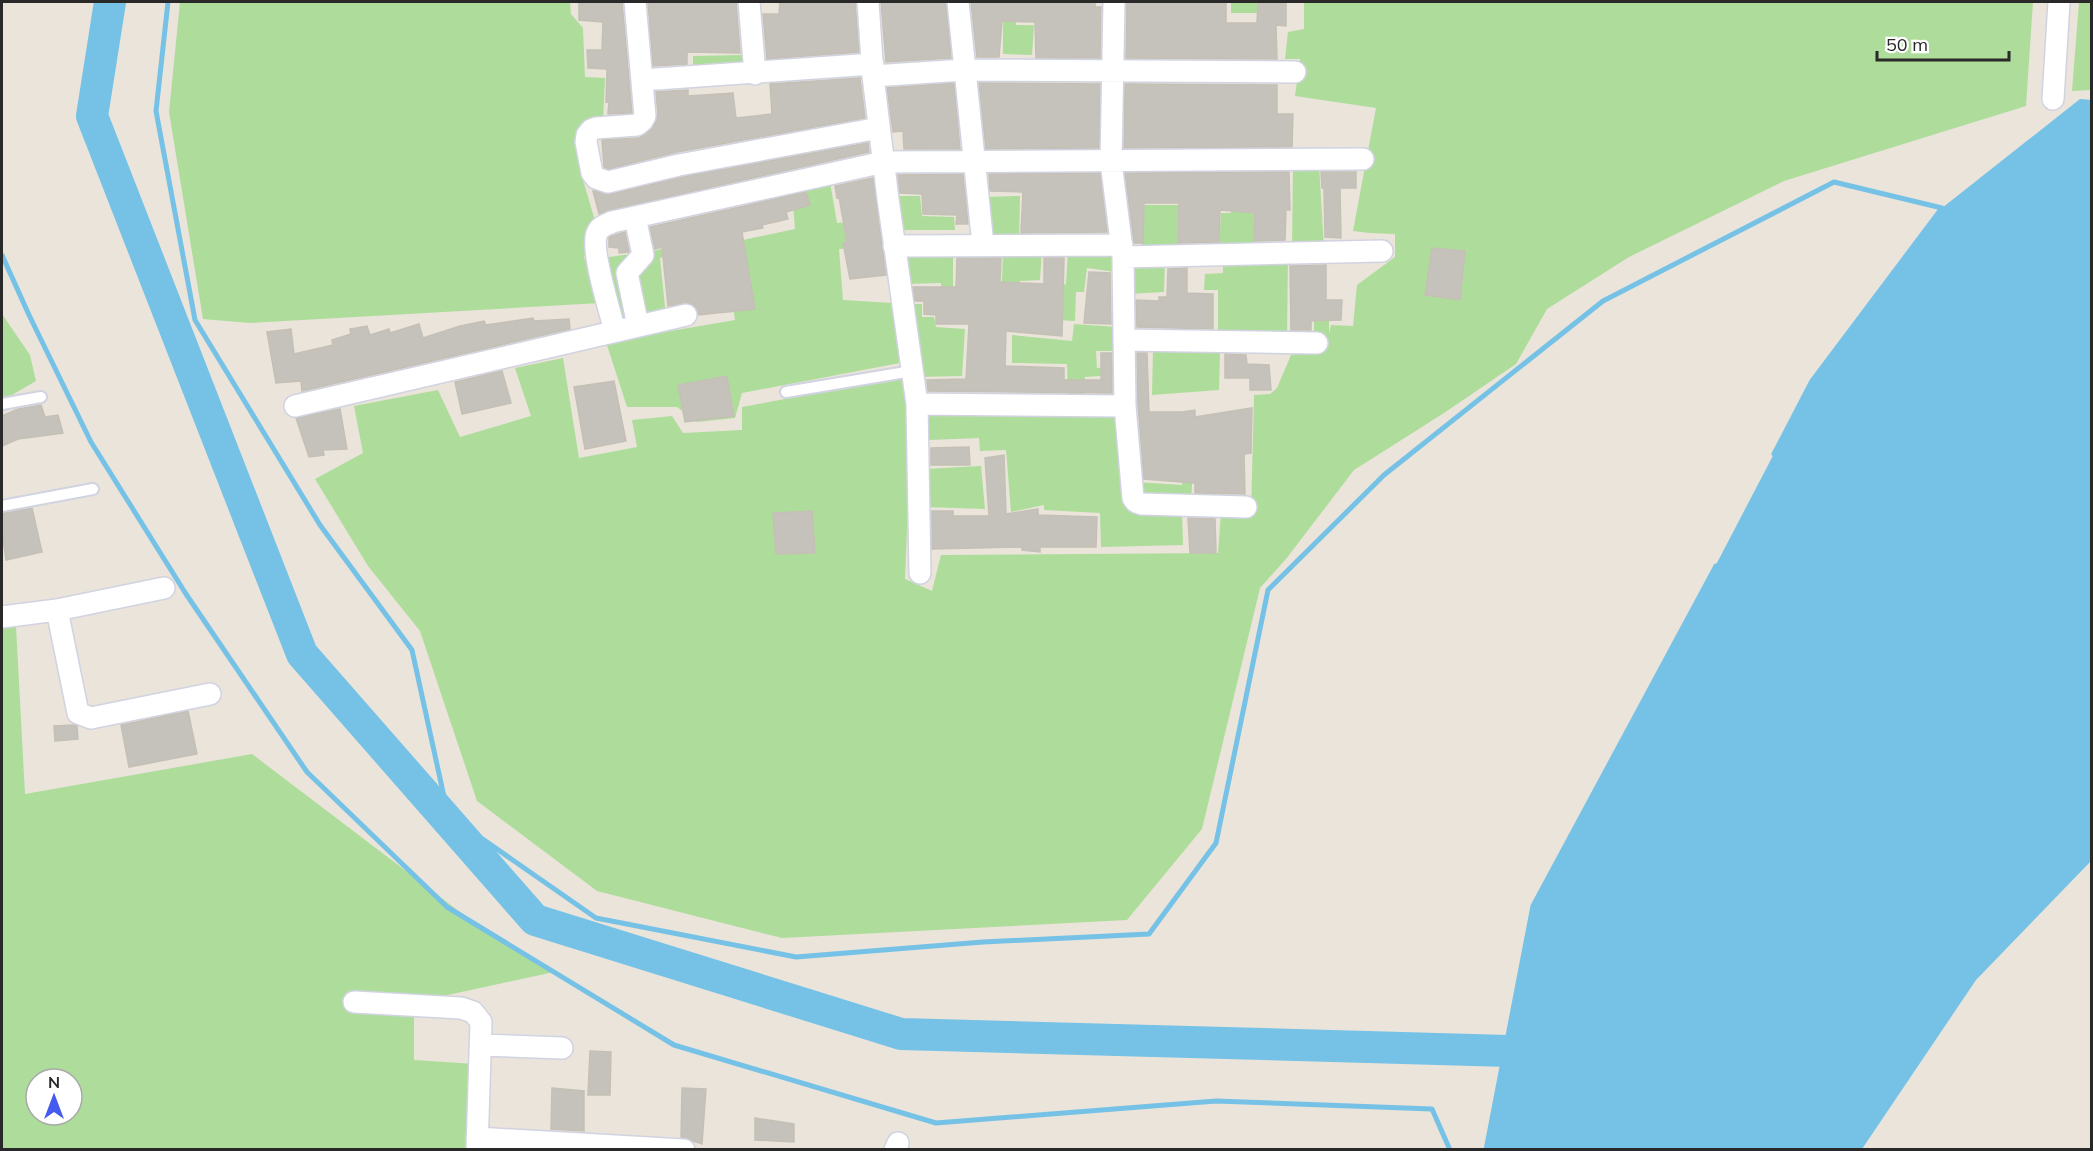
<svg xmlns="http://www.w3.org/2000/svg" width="2093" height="1151" viewBox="0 0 2093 1151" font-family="Mulish,sans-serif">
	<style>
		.green { fill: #aedd9b; fill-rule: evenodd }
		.water { fill: #75c2e6 }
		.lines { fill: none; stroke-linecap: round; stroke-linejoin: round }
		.stream { stroke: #75c2e6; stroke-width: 5 }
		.river { stroke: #75c2e6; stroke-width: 32 }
		.building { fill: #c5c1bb; stroke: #c5c0b5; stroke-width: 1.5 }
		.lane-casing { stroke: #d1d3e1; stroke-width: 14 }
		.street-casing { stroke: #d1d3e1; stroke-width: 24 }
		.lane { stroke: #fff; stroke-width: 10 }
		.street { stroke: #fff; stroke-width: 21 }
	</style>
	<rect width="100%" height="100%" fill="#eae4db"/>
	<path class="green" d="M180,2H570L571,14L583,28L585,77L605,78L603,121L583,133V180L596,224L584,257L600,303L250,323L203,319L169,112Z
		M1231,2H1257V13H1231Z
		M1304,2H2033L2026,106L1784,181L1629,257L1547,309L1516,364L1444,413L1354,470L1286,559L1260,588L1202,829L1127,920L782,938L597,891L477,801L420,631L368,566L315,479L363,453L354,406L438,390L460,437L531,416L515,368L563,358L579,458L637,447L632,420L672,416L683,433L742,430V407L904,377L912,406L905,579L932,591L941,555L1218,553L1221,513L1251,514L1254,395L1270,394L1277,388L1291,355L1326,349L1328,339L1314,338V303L1322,319L1329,321V334L1331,325L1353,326L1357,285L1395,257V234L1369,233L1353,231L1376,108L1295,96L1300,59H1285L1288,32L1304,29Z
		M2079,2H2091V90L2072,91Z
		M1003,17H1015L1016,25L1069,26H1034L1032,55L1003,54Z
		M744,55V72L693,74V56Z
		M1293,164H1319L1324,248H1292Z
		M830,182L837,223L878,219L877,246L839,249L843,300L892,303L900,363L742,393L735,418L697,422L677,407H627L606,342L735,320L724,244L795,229L792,192Z
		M895,196H920L922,216L954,217L955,230H904Z
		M1020,196L1019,241L987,243L984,197Z
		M1232,203L1256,204L1253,251L1219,250L1221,213H1231Z
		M1144,205H1182V253L1141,254Z
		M690,241L708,250L660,258L666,317L641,322L631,274L647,253Z
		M1115,249V272L1087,268L1084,292H1076L1075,321L1056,320L1059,286L1066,284L1068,250Z
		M1042,250L1040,280L1020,281L1016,329L1000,331L1003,253Z
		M903,251L953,252V300L941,299V283L909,284Z
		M638,253L634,323L617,327L602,258Z
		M1288,257L1287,337L1218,336V290H1204L1205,274L1223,273V258Z
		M1165,260L1164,292L1128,294L1129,261Z
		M908,304H922V317H934L936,327L965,329L962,376L918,377Z
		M2,314L30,355L36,381L12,395L2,397Z
		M1074,324L1117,327V351H1096L1097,368L1118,366L1116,375L1085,377L1082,402L1068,401L1067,364L1012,363V335L1072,341Z
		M1153,349L1220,351L1219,390L1152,395Z
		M1120,410L1128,510L1182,512L1183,545L1101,547L1100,513L1044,510V505L1011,512L1006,450L980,451L979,438L929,440L927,414Z
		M981,466L985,509L925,507L924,469Z
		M1183,470H1193L1191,501L1141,499L1136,482L1182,485Z
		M16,626L25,794L252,754L481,928L554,972L406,1004L414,1012V1060L475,1064L468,1149H2V629ZM36,1079H72V1115H36Z"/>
	<path class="water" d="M2080,99L2092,100L2091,861L1976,980L1862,1149H1486L1533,906L1672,649L1812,381L1942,208Z"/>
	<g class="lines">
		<path class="stream" d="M168,2L156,111L195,320L320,525L412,650L448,815L596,918L796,957L983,942L1149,934L1216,843L1268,590L1384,475L1603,301L1834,182L1942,208L1812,381L1774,454
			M2,255L29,315L91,442L186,594L307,772L447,907L674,1045L936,1123L1216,1101L1432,1109L1450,1150
			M1486,1150L1533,906L1716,566"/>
		<path class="river" d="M110,2L92,116L302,654L535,920L901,1034L1547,1052"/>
	</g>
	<path class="building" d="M579,2H622L632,113L608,114L609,101L606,102L607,69L588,68L587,50H602L603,22L579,20Z
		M648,2H736L740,53L687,52V64L653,66Z
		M780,2H855L859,52L767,59L763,14H779Z
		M881,2H946L951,58L886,62Z
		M971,2H1095V7H1101L1100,58H1036L1035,22L1002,21L999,57H977Z
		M1127,2H1226V23H1257L1258,2H1286V26L1276,25L1277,59L1126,58Z
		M860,78L865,118L677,152L609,169L604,167L602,140L639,138L645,135L653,128L658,115L656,92L688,90V96L733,93L736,118L772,114L770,84Z
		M954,83L960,149H904L903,131L893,132L887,88Z
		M979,83L1100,84L1099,148L986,149Z
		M1125,84L1277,85V114H1293L1292,147L1124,148Z
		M868,143L869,152L609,210L599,214L593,191L611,194L682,177Z
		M1289,172L1290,210H1286L1285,240L1254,241L1255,213L1220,210L1219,242L1178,243L1179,203H1144L1143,243H1134L1125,173Z
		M1321,172H1356V188H1340L1341,238L1325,237L1324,188H1322Z
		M1100,173L1107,232L1021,233L1023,192L990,191L989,174Z
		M963,174L968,224H956L957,215L923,214L922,194L900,193L898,175Z
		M873,178L886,275L850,279L843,243L847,242L839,197L837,198L835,186Z
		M806,192L810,205L786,212L788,219L762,225L763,228L742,232L755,309L698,315L696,307L689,303L668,306L662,247L655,249L650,227Z
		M625,232L629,252L619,253V248L609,247V237Z
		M1432,248L1465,251L1460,300L1425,295Z
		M957,258H1001L1000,282L1044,284V258H1064L1062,336L1006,331L1005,366L1064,368V380H1101V353H1112V393L928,391L927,380L966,379L969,324H936V315L924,314V301H915L913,287H956Z
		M1326,265V300H1342L1341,320L1311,321V330H1291L1290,266Z
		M1187,268V293L1213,294V329L1137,327L1136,300L1159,301V297H1167L1168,269Z
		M1089,272L1110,273L1111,324L1084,323Z
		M533,318L534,321L569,319L570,329L302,391L301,381L276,383L267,332L291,329L294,354L333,345L332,340L351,334L350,329L367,326L370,335L389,329L390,333L419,324L423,338L460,326L484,321L486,325Z
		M1137,353H1147L1149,412H1182L1195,410V417L1252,408L1251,453L1244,454L1245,494L1195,493V483L1144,479L1138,405Z
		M1225,354L1246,355L1247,364L1269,365L1271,390H1250V378H1225Z
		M502,371L511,403L462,414L455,382Z
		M727,376L734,416L685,422L678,385Z
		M614,381L626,441L585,449L574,387Z
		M41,405L45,417L58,415L63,433L18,439L2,446V416L18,409Z
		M340,409L347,449L323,450L324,455L309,457L296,418Z
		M969,447L970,465H931V448Z
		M1004,455L1006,514L1038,509V515L1097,517L1096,547H1040V552L1022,550V547L932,549V511H953V516H989L985,458Z
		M32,508L42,552L6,560L2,532V513Z
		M812,511L815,553L776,554L773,513Z
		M1188,518L1215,519L1216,553H1190Z
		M188,711L197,754L129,767L121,725Z
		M73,725L77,726L78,739L55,741L54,726Z
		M590,1051L611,1052L610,1095H588Z
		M552,1088L584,1091V1131L551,1129Z
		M682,1088L706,1089L702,1144L681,1137Z
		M755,1118L794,1124V1142L755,1140Z"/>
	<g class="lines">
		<g class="lane-casing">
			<path id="lane" d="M786,392L912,371
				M2,404L41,397
				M2,506L93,489"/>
		</g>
		<g class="street-casing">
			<path id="street" d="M635,2L645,116L642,121L637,125L596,128L591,130L587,135L586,142L592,173L596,178L608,182L679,165L879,128
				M749,2L755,74
				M868,2L873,76L888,199L917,404L920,573
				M958,2L983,245
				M1114,2L1111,162L1123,257L1125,406L1133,498L1136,502L1142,504L1246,507
				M873,76L964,70L1295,72
				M642,80L873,64
				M2053,99L2059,2
				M635,217L643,255L627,273L638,326
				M894,246L1122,245
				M1123,257L1382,251
				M615,331C610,312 590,248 597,233C600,226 606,225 612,222L884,162L1363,159
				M1124,340L1317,343
				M917,404L1125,406
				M295,406L686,315
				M57,610L78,713L91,718L210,694
				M2,617L57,610L164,588
				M354,1002L461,1008L473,1012L481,1022L477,1150
				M481,1045L562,1048
				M477,1138L684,1150
				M895,1150L898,1143"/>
		</g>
		<use href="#lane" class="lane"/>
		<use href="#street" class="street"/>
	</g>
	<rect width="2093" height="1151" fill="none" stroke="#292929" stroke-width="6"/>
	<g transform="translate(54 1097)"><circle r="28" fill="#ffffff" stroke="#a9a9a9" stroke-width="1.5"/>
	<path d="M0-4.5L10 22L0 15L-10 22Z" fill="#455bed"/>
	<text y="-9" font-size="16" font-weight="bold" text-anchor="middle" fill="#292929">N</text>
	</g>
	<path d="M1877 51v9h132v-9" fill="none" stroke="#292929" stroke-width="3"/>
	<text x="1886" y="51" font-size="18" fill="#292929" stroke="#ffffff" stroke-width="4.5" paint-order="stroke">50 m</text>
</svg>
